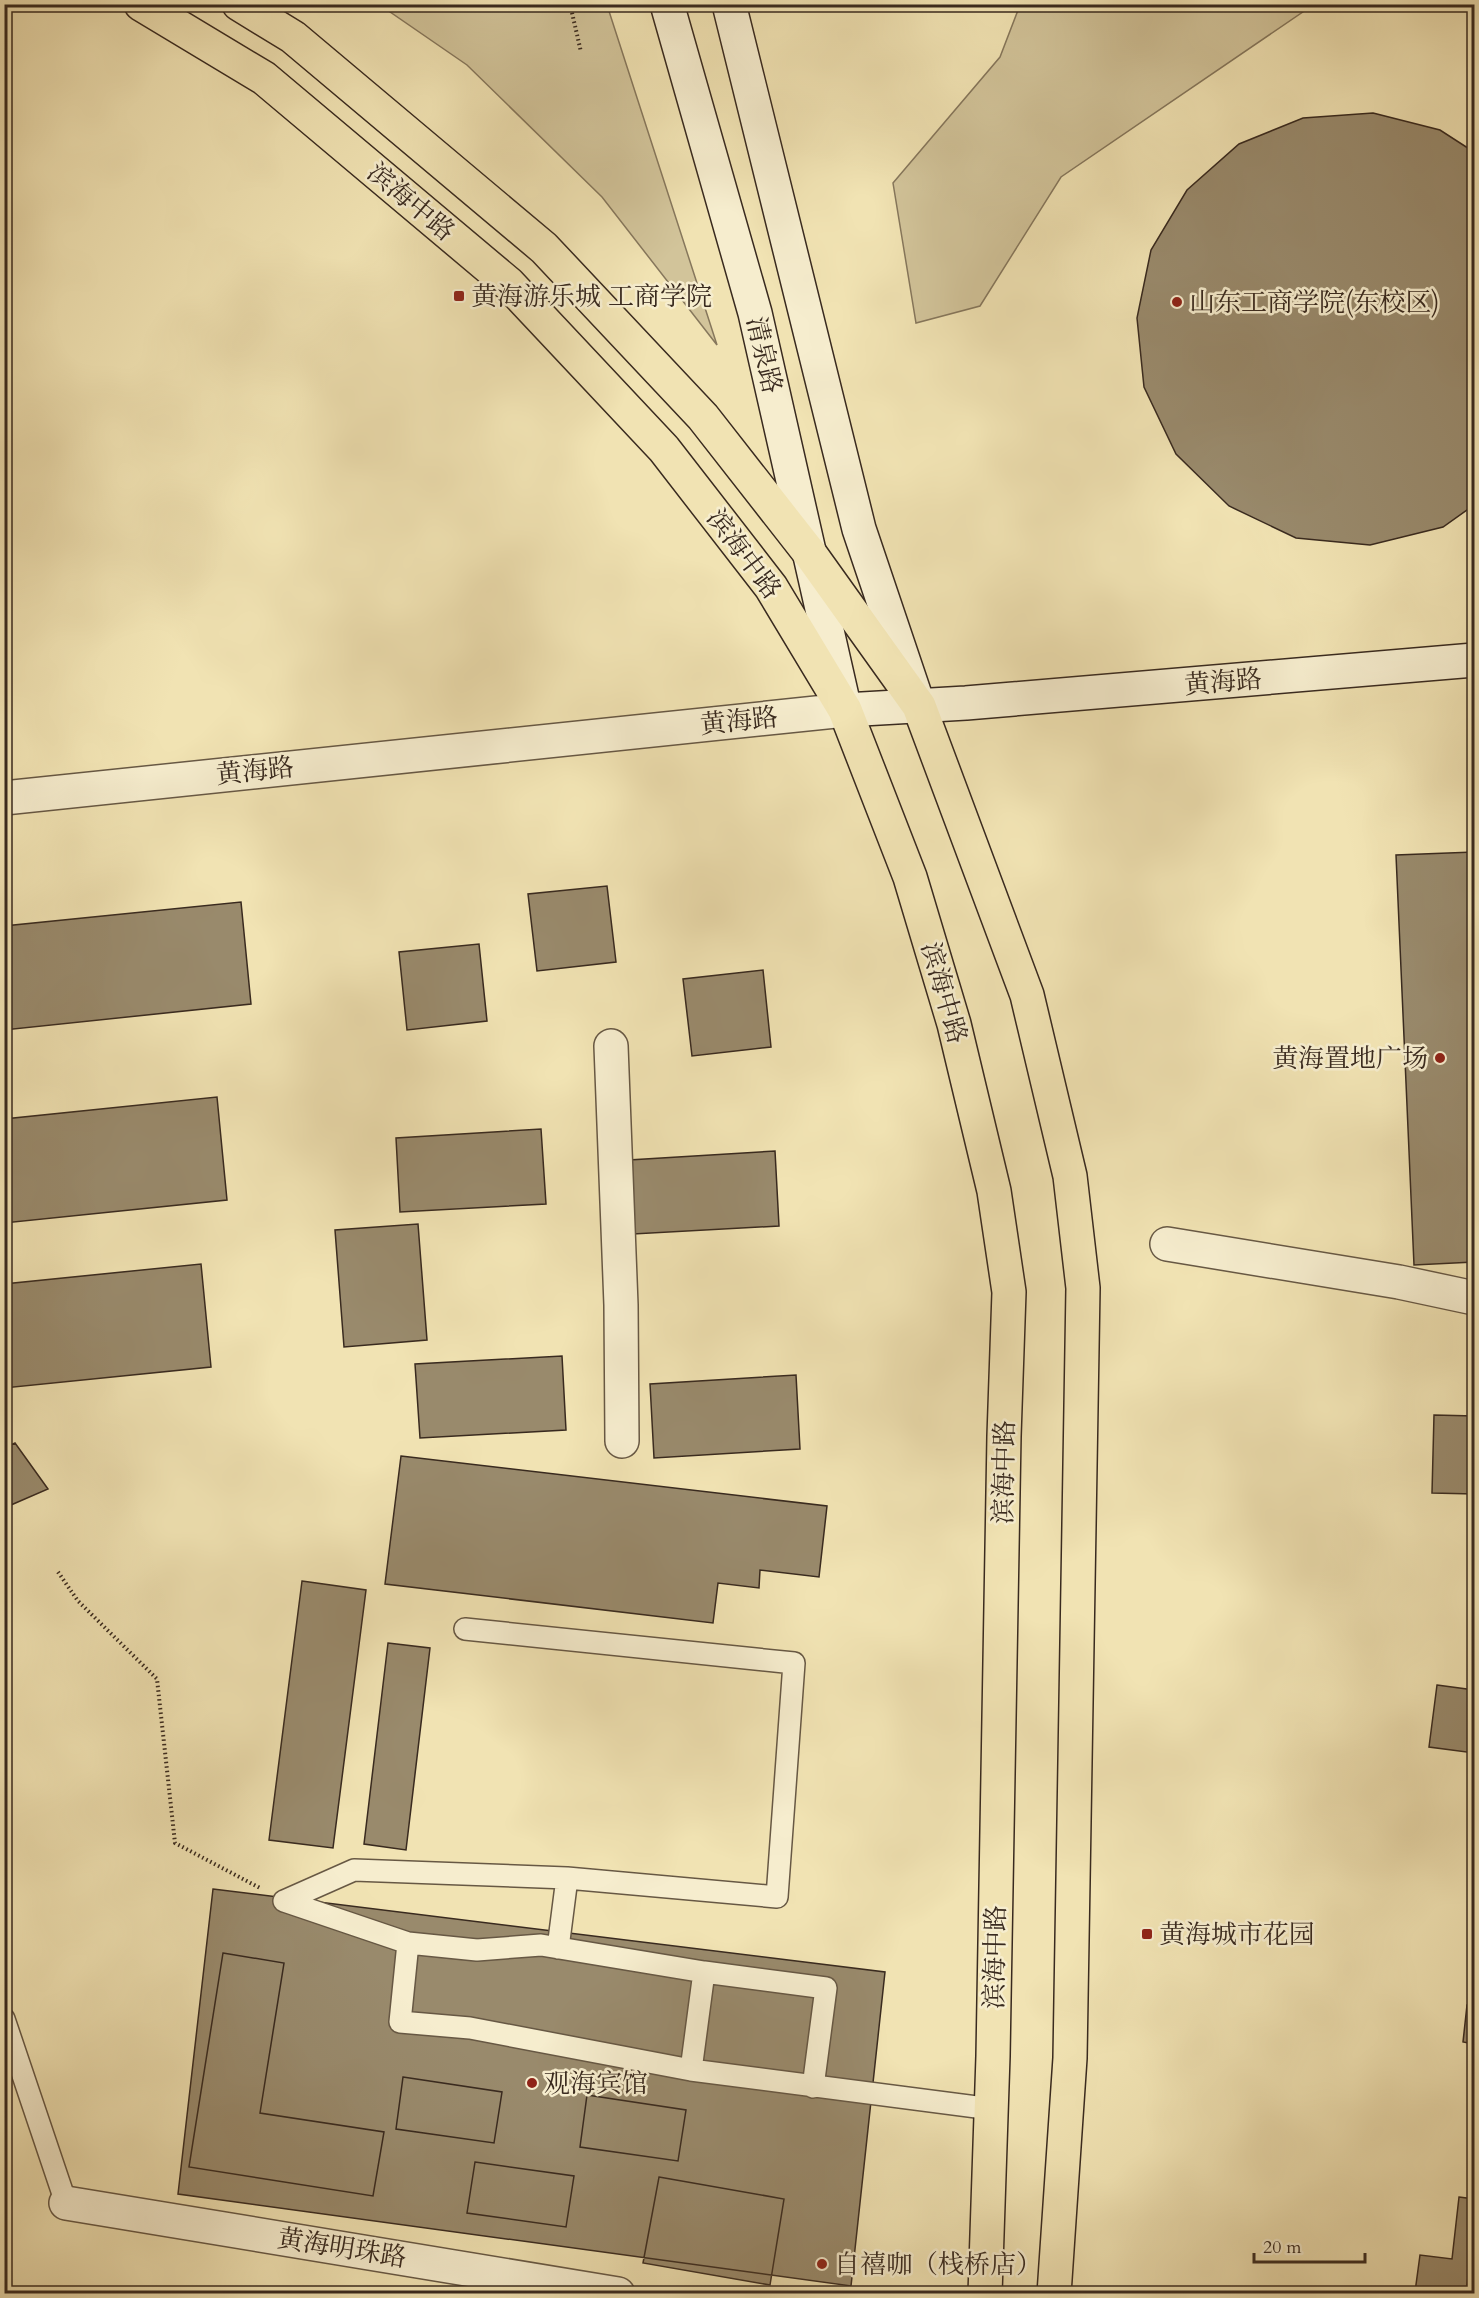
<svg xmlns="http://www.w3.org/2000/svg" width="1479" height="2298" viewBox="0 0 1479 2298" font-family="Cardo,'Noto Serif SC',serif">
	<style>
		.green { fill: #d2c49a; stroke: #86775c; stroke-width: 1.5 }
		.building { fill: #998a6c; stroke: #392a1f; stroke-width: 1.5 }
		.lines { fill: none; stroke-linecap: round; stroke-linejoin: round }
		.lane-casing { stroke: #675844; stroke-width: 24 }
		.street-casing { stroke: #675844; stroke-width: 36 }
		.secondary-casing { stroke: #392a1f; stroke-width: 36 }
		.primary-casing { stroke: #392a1f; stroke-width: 36 }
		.path { stroke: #392a1f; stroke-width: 4; stroke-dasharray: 1.5 3; stroke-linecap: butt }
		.lane { stroke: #f6edce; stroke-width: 21 }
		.street { stroke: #f6edce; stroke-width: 33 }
		.secondary { stroke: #f6edce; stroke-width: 33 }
		.primary { stroke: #f1e3b3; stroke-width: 33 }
		.poi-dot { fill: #8f2418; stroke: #f6edce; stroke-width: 2 }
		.labels { text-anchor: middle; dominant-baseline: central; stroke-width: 5; stroke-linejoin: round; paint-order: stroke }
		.street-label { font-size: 26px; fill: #392a1f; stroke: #f6edce }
		.poi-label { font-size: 26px; fill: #392a1f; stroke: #f6edce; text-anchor: start }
	</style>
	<rect width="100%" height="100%" fill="#f1e3b3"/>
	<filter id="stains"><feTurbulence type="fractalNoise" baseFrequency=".00333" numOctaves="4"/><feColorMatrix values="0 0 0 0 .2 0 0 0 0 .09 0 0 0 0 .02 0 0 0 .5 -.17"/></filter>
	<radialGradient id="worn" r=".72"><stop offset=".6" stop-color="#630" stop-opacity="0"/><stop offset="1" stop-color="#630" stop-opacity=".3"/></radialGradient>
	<path class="green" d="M380,5H607L717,345L602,197L467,65Z
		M1020,5H1313L1061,177L980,306L916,323L893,183L1000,57Z"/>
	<path class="building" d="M1373,113L1440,130L1474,152V505L1443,527L1370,545L1296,538L1229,506L1176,454L1144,387L1137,318L1151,250L1187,190L1239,144L1303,118Z
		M1474,852V1262L1414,1265L1396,855Z
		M607,886L616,962L537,971L528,894Z
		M241,902L251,1004L4,1030V926Z
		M479,944L487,1021L407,1030L399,952Z
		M763,970L771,1047L692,1056L683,979Z
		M217,1097L227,1200L4,1223V1119Z
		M541,1129L546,1204L400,1212L396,1138Z
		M775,1151L779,1226L633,1234L629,1160Z
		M418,1224L427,1340L344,1347L335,1230Z
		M201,1264L211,1367L4,1388V1284Z
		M562,1356L566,1430L420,1438L415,1364Z
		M796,1375L800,1449L654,1458L650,1384Z
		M1434,1415L1474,1416V1494L1432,1493Z
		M15,1443L48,1489L4,1508V1448Z
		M401,1456L827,1506L819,1577L760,1570L759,1588L718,1583L713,1623L385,1584Z
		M302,1581L366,1590L333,1848L269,1840Z
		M388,1643L430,1648L406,1850L364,1844Z
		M1437,1685L1474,1690V1753L1429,1747Z
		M213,1889L885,1972L851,2286L178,2194Z
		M223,1953L284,1963L260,2113L384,2132L373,2196L189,2167Z
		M1467,2005L1474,2006V2044L1463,2042Z
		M403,2077L502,2092L494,2143L396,2129Z
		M587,2095L686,2110L678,2161L580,2147Z
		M475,2162L574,2176L566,2227L467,2213Z
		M659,2177L784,2199L770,2285L643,2263Z
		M1459,2197L1474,2199V2269L1469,2268L1466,2294L1415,2292L1420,2255L1452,2259Z"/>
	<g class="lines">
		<g class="lane-casing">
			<path id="lane" d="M465,1629L794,1663L777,1897L567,1878L558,1948
				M284,1901L408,1943L400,2022L470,2028L691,2070L992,2109
				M284,1901L354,1870L567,1878
				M408,1943L477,1950L541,1945L704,1972L691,2070
				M704,1972L826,1988L813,2087
				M4,2019L66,2203"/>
		</g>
		<g class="street-casing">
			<path id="street" d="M4,798L845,710
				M611,1046L621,1305L622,1441
				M1167,1244L1399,1282L1474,1298
				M66,2203L618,2294"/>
		</g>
		<g class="secondary-casing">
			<path id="secondary" d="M667,4L755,313L845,710L966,703L1474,660
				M729,4L859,529L915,695"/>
		</g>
		<g class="primary-casing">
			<path id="primary" d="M141,4L264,78L509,284L664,449L771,587L845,710L910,877L954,1024L994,1191L1009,1292L1004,1436L993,2056L985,2294
				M239,4L293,37L544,248L703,417L811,555L919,706L1027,995L1070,1176L1083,1288L1070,2058L1054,2294"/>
		</g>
		<path class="path" d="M570,4L581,52
			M58,1572L78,1601L157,1679L175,1843L260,1888"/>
		<use href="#lane" class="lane"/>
		<use href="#street" class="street"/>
		<use href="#secondary" class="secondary"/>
		<use href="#primary" class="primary"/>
	</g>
	<g class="poi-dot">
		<rect x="453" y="290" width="12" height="12" rx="3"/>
		<circle cx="1177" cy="302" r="6"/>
		<circle cx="1440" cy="1058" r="6"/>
		<rect x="1141" y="1928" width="12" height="12" rx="3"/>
		<circle cx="532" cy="2083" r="6"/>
		<circle cx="822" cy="2264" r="6"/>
	</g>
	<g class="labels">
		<g class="street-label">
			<text transform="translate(411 202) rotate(40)">滨海中路</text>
			<text transform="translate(764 355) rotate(77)">清泉路</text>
			<text transform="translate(744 554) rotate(53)">滨海中路</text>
			<text transform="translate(1223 682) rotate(-5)">黄海路</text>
			<text transform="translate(739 721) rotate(-6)">黄海路</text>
			<text transform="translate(255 771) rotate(-6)">黄海路</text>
			<text transform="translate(944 993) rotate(74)">滨海中路</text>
			<text transform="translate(1004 1472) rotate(-89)">滨海中路</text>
			<text transform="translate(995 1957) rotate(-89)">滨海中路</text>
			<text transform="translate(342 2248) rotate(9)">黄海明珠路</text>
		</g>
		<g class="poi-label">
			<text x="471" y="296">黄海游乐城 工商学院</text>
			<text x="1189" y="302">山东工商学院(东校区)</text>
			<text x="1428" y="1058" text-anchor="end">黄海置地广场</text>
			<text x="1159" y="1934">黄海城市花园</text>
			<text x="544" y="2083">观海宾馆</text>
			<text x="834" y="2264">自禧咖（栈桥店）</text>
		</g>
	</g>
	<rect width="1479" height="2298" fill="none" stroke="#f1e3b3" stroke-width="24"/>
	<rect x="6" y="6" width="1467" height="2286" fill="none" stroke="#392a1f" stroke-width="3"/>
	<rect x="12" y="12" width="1455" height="2274" fill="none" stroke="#392a1f" stroke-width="1.5"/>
	<path d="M1254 2253v9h111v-9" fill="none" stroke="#392a1f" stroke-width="3"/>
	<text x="1263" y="2253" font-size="18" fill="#392a1f" stroke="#f6edce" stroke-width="4.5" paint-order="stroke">20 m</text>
	<rect width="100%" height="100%" filter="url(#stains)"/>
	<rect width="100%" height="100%" fill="url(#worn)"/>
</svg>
